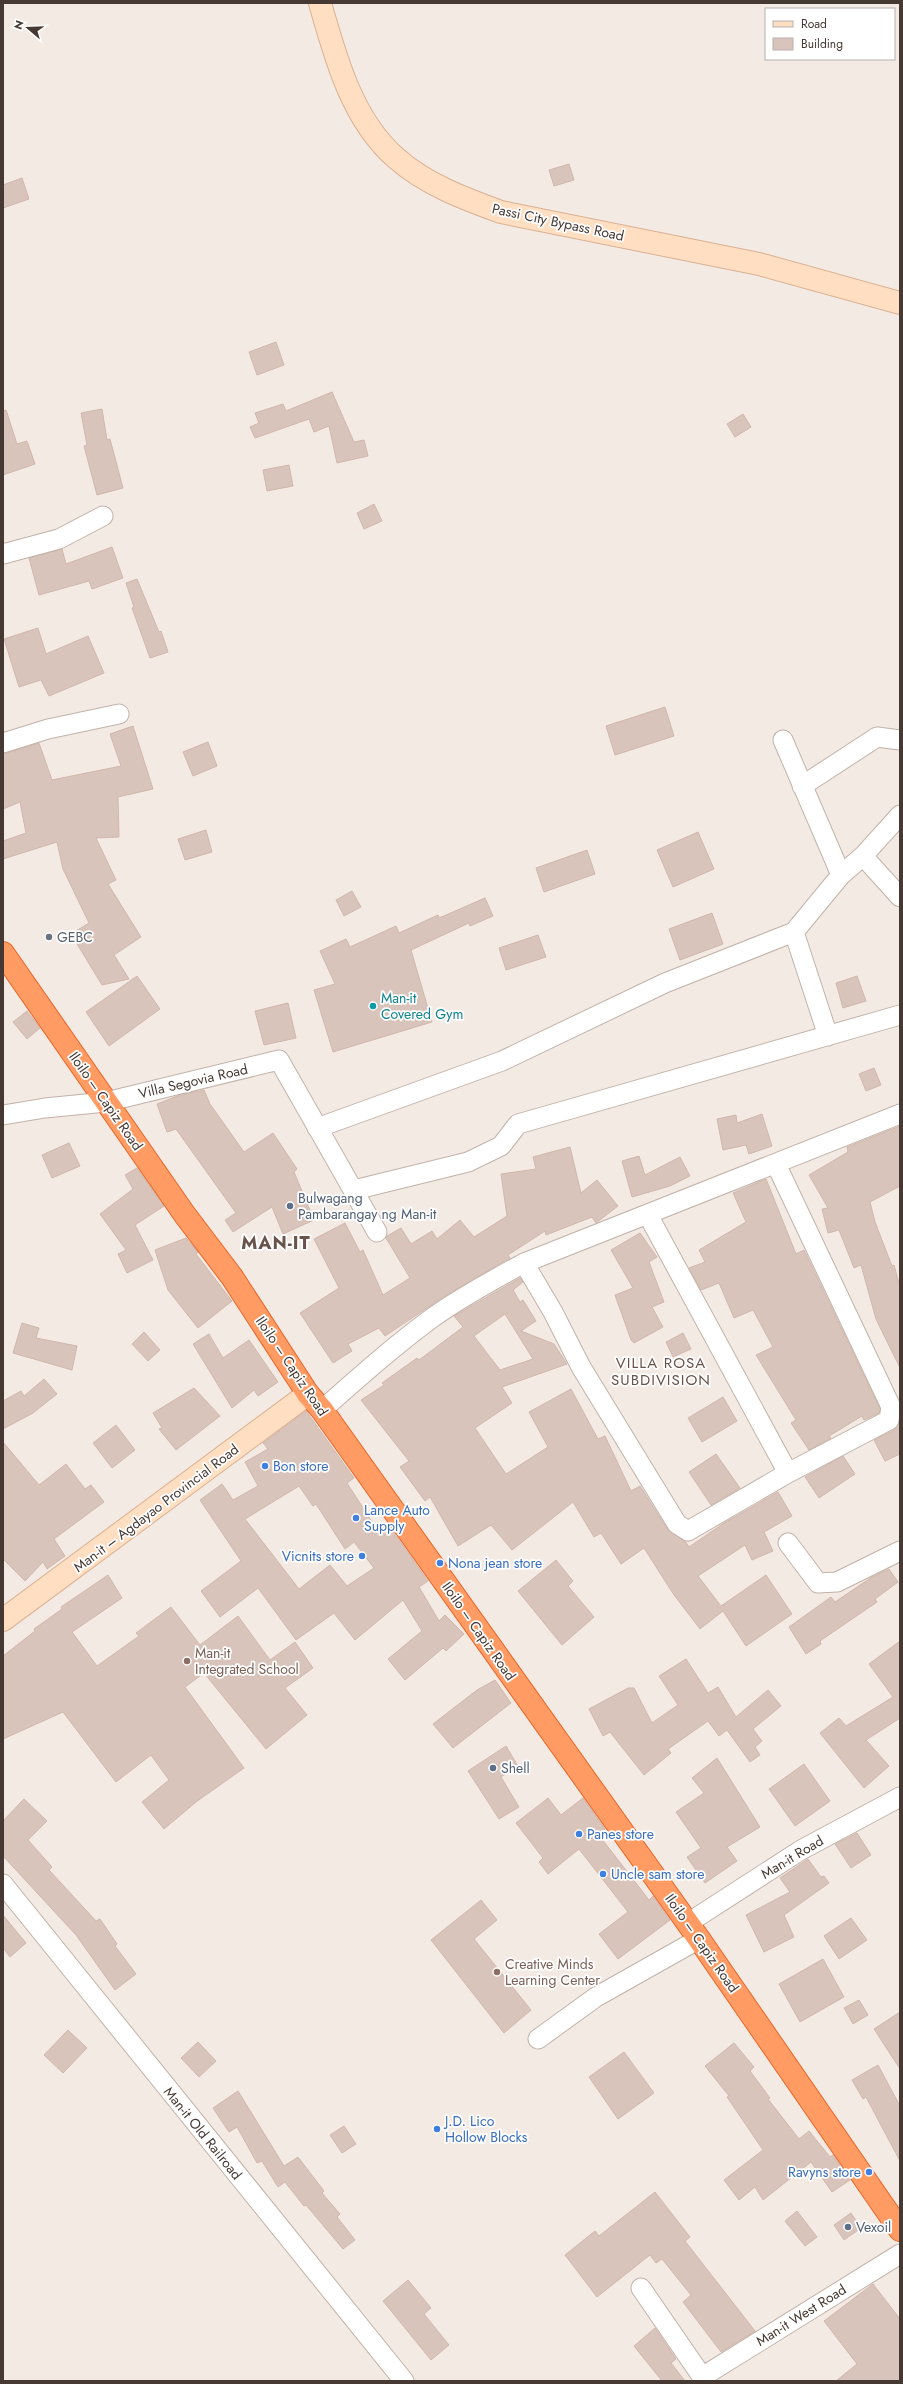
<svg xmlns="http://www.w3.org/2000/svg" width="903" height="2384" viewBox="0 0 903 2384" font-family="Jost,sans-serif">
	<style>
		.building { fill: #d9c4bb; stroke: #d1b7ab; fill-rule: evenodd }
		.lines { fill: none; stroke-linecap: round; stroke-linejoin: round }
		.street-casing { stroke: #c2b2a9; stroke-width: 21 }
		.secondary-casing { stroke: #dab192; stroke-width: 24 }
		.highway-casing { stroke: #e86729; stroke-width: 24 }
		.street { stroke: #fff; stroke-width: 19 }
		.secondary { stroke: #ffdec2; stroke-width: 22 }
		.highway { stroke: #ff9b63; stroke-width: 22 }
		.worship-dot { fill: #6b7280; stroke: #fff; stroke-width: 1.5 }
		.culture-dot { fill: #0f9aa8; stroke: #fff; stroke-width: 1.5 }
		.service-dot { fill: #5c6f8a; stroke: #fff; stroke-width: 1.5 }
		.shop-dot { fill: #3f7fe0; stroke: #fff; stroke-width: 1.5 }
		.education-dot { fill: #8d6e63; stroke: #fff; stroke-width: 1.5 }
		.labels { text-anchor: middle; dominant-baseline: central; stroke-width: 3.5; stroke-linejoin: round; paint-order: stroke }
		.street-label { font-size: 14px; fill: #463933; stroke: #fff }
		.worship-label { font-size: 14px; fill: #5b616d; stroke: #fff; text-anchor: start }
		.culture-label { font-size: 14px; fill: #0d838f; stroke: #fff; text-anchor: start }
		.service-label { font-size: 14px; fill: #4e5e75; stroke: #fff; text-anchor: start }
		.shop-label { font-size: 14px; fill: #366cbe; stroke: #fff; text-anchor: start }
		.education-label { font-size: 14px; fill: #785e54; stroke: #fff; text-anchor: start }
		.neighbourhood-label { font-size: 15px; letter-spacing: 1px; fill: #69534a; stroke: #fff }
		.district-label { font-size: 18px; font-weight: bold; letter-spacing: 1px; fill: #69534a; stroke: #fff }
	</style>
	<rect width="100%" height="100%" fill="#f3eae4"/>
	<path class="building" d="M569,164L574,180L554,186L549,170Z
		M22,178L29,199L3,208V185Z
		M276,342L284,365L257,375L249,352Z
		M332,392L354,442L364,440L368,456L337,463L329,426L314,432L309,419L255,438L250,427L259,423L255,413L283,404L286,411Z
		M102,409L107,440L110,439L123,488L97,495L84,446L87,445L81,413Z
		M6,410L17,444L27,441L35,464L3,475V411Z
		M743,414L751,427L735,437L727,424Z
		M289,465L293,486L267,491L263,470Z
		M374,504L382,521L364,529L357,513Z
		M112,547L123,578L92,589L89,581L39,595L29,558L62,549L66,564Z
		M137,579L159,632L161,631L168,652L150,658L132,608L134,607L126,583Z
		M38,628L46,654L88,636L104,673L49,696L41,680L19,687L4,639Z
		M665,707L674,736L615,755L606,726Z
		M133,726L153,789L118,797L119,837L96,838L116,880L108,884L141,937L114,955L129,979L102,985L71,934L89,923L63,869L57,842L3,859V841L26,833L20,802L3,809V754L39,743L52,780L121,766L110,734Z
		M208,742L217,766L193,776L183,752Z
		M206,830L212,852L185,860L178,839Z
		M698,832L714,869L673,887L657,850Z
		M587,850L595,874L544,892L536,868Z
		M352,891L361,907L344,916L336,900Z
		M485,898L493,916L470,926L469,923L411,950L432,1022L333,1052L314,990L335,984L320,951L346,939L350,947L396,926L399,933L438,915L439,918Z
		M712,913L723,944L680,960L669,929Z
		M538,935L546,957L506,970L499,948Z
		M137,976L160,1009L109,1046L86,1012Z
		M857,976L866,1001L843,1008L836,983Z
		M288,1003L296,1038L264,1045L255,1011Z
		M27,1011L40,1028L27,1039L13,1022Z
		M874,1068L881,1085L866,1091L859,1074Z
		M204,1090L210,1104L244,1152L273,1133L297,1169L294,1172L314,1220L283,1234L272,1207L233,1232L225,1220L236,1213L176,1129L167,1132L157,1104L180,1095Z
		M762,1114L772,1146L749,1154L746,1145L723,1150L717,1119L736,1115L737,1123Z
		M900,1126V1186L870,1202L875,1222L892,1266L894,1265L900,1287V1368L876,1319L861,1265L854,1268L839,1230L828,1233L822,1209L828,1208L809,1175L848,1152L847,1147Z
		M69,1143L80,1166L52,1178L42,1155Z
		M570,1147L581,1193L597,1180L618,1206L596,1223L592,1217L546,1235L545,1231L508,1255L510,1258L448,1294L385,1336L379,1328L348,1344L352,1351L333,1363L300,1313L339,1288L314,1239L345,1223L360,1252L363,1250L383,1295L410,1278L386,1238L387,1236L401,1228L411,1244L432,1231L437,1239L460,1220L474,1237L507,1216L501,1174L536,1169L533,1157Z
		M639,1156L645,1175L680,1157L690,1176L670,1186L632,1197L622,1161Z
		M137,1168L164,1206L135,1225L153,1260L127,1273L118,1254L126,1250L100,1214L133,1189L125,1175Z
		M766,1179L796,1254L804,1250L880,1409L879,1413L864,1420L862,1416L829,1436L831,1438L809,1450L791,1423L796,1420L756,1355L773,1347L753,1310L734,1318L719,1283L701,1290L689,1268L705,1262L699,1250L746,1222L733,1193Z
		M640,1233L657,1257L649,1262L664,1302L652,1307L663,1327L634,1343L631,1340L615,1295L633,1288L611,1250Z
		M186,1238L198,1252L196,1254L232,1301L198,1328L168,1290L155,1250Z
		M520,1278L523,1282L513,1290L520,1302L523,1300L536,1321L521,1331L554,1344L567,1364L502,1387L512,1403L475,1428L506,1474L548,1447L529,1412L571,1389L598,1439L605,1436L631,1491L640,1486L668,1530L685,1541L689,1547L724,1523L778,1492L792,1516L764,1532L773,1551L752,1560L745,1545L698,1576L721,1606L766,1575L792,1614L746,1646L723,1611L700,1629L674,1595L644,1548L621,1564L601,1533L594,1537L573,1502L512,1550L491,1525L458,1546L430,1497L425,1501L400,1467L409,1461L361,1400L384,1385L382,1383L417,1358L419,1360L463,1327L454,1316ZM505,1314L533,1359L500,1370L474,1336Z
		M22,1323L39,1328L36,1338L77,1346L72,1370L13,1353Z
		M144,1332L160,1350L148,1361L132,1344Z
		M683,1333L691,1349L673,1357L666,1342Z
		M209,1334L223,1358L249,1340L278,1382L258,1396L254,1390L232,1408L193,1344Z
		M44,1379L57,1394L33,1413L3,1429V1401L21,1391L24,1396Z
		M194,1388L220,1416L176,1450L159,1429L162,1428L153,1413Z
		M723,1397L737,1421L702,1442L688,1418Z
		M306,1411L354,1478L347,1483L378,1531L387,1523L428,1581L419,1587L439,1621L445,1615L464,1634L446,1651L443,1648L405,1680L388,1659L422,1631L403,1600L355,1640L334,1613L296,1640L258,1588L220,1617L201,1591L241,1561L200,1500L222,1484L233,1500L258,1486L245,1462L268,1449L263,1443ZM299,1486L313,1506L316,1504L345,1549L354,1542L374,1568L347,1586L330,1565L299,1589L245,1519Z
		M900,1421V1454L885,1461L874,1440L894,1430Z
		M116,1425L135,1450L112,1468L93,1443Z
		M3,1442L39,1485L66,1464L85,1489L91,1485L104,1502L54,1539L65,1556L47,1569L43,1562L25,1581L3,1559Z
		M716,1454L740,1488L711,1505L689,1472Z
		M843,1456L855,1474L819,1498L805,1477Z
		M556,1560L573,1581L568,1586L594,1617L562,1645L518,1591Z
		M889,1569L898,1582L875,1599L877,1602L820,1641L821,1644L806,1654L789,1627L831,1597L835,1602L872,1577Z
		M108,1575L122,1598L72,1632L97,1666L139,1636L136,1633L171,1607L200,1645L238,1616L270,1660L295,1642L313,1668L285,1688L307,1715L266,1749L204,1673L185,1687L244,1768L196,1802L164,1829L142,1802L169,1780L151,1755L116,1782L63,1712L3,1739V1656L35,1631L34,1629L62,1609L61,1607Z
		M900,1641V1718L866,1740L889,1766L864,1788L820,1733L839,1718L846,1726L893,1697L869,1664Z
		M686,1659L708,1693L718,1687L736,1717L768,1690L781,1706L753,1729L762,1741L755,1747L760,1755L750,1762L727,1730L719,1736L708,1721L668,1749L671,1753L644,1775L610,1732L603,1736L589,1709L628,1688H634L652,1723L678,1705L659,1676Z
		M495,1680L511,1703L453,1748L433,1724L477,1690Z
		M506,1746L518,1766L501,1777L519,1807L499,1819L468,1771Z
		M717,1758L760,1827L727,1847L737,1861L705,1883L687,1857L701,1848L676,1812L704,1793L692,1778Z
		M804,1764L830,1801L795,1826L769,1789Z
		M548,1798L561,1815L583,1798L605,1829L598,1834L649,1900L653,1896L670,1920L618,1959L599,1934L628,1912L579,1849L548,1874L539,1862L543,1858L516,1823Z
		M24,1799L47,1821L28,1840L52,1867L49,1870L96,1921L100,1919L117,1944L115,1946L136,1974L115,1990L76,1935L3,1856V1821Z
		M857,1833L871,1855L851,1868L835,1844Z
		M808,1859L821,1877L824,1876L829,1883L784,1915L794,1937L764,1952L746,1915L790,1892L780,1878Z
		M481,1900L497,1920L474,1939L531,2010L504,2033L431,1940Z
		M3,1915L26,1943L10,1957L3,1948Z
		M851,1918L867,1940L839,1959L824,1936Z
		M823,1959L844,1997L800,2022L779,1984Z
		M859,2000L868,2015L853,2024L844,2008Z
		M900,2012V2069L874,2029Z
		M68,2030L87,2048L63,2073L44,2055Z
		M198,2042L216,2061L199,2077L181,2058Z
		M734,2043L754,2067L750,2071L770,2098L768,2099L799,2139L809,2131L830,2157L833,2155L850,2180L832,2192L811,2162L763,2200L755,2187L739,2200L724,2180L763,2150L727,2097L729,2096L705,2066Z
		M624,2052L654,2093L618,2119L589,2077Z
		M878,2065L900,2106V2161L866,2097L863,2099L852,2080Z
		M238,2091L284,2166L298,2157L324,2191L322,2193L340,2214L337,2217L355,2240L343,2249L306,2205L304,2206L285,2182L278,2187L262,2161L257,2163L237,2127L229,2132L213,2108Z
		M344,2126L356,2144L342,2153L330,2135Z
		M655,2192L690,2237L685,2241L755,2331L721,2352L683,2302L691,2295L662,2259L656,2263L650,2255L597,2297L565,2255L595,2231L599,2236Z
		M797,2211L817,2237L805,2246L785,2221Z
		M851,2213L861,2228L844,2240L834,2225Z
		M408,2280L431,2308L424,2314L449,2345L431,2360L383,2301Z
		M873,2284L900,2319V2381H836L857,2364L824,2321Z
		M655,2328L676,2359L671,2363L685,2381H662L634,2346Z"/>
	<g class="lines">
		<g class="street-casing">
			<path id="street" d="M3,554L59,539L103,516
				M783,740L841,875
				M3,743L48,729L119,714
				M802,786L877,737L900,740
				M863,856L900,897
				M794,932L828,1036
				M3,1115L45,1108L106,1102L279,1060L377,1232
				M317,1128L502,1061L665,983L794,932L841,875L863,856L900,815
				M354,1190L468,1162L501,1146L518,1124L900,1015
				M648,1215L788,1473
				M524,1263L553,1312L581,1367L677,1524L688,1531L788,1473L889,1420L891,1407L776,1164
				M322,1410C358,1378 394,1346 432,1318C461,1297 493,1280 524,1263L900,1114
				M788,1543L818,1583L837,1582L900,1551
				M3,1884L404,2381
				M688,1923L801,1850L900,1797
				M538,2039L596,1997L699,1939
				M641,2288L705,2381
				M702,2377L900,2254"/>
		</g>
		<g class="secondary-casing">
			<path id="secondary" d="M320,3C335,56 352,120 396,158C425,184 465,199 501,212L759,264L900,303
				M3,1620L308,1394"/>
		</g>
		<g class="highway-casing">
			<path id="highway" d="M3,953L185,1215L232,1277L308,1394L322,1410L699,1939L900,2230"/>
		</g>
		<use href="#street" class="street"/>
		<use href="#secondary" class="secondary"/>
		<use href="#highway" class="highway"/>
	</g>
	<circle class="worship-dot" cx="49" cy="937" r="4"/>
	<circle class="culture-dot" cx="373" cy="1006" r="4"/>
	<g class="service-dot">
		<circle cx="290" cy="1206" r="4"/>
		<circle cx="493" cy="1768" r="4"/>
		<circle cx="848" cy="2227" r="4"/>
	</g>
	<g class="shop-dot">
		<circle cx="265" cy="1466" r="4"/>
		<circle cx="356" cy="1518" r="4"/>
		<circle cx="362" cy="1556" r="4"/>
		<circle cx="440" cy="1563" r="4"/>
		<circle cx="579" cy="1834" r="4"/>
		<circle cx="603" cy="1874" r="4"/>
		<circle cx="437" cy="2129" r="4"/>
		<circle cx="869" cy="2172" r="4"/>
	</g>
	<g class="education-dot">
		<circle cx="187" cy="1661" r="4"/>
		<circle cx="497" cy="1972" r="4"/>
	</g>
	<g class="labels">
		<g class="street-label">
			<text transform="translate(558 222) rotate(12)">Passi City Bypass Road</text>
			<text transform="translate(193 1081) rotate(-13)">Villa Segovia Road</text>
			<text transform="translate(106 1101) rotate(55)">Iloilo – Capiz Road</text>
			<text transform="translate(292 1366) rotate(56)">Iloilo – Capiz Road</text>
			<text transform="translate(156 1508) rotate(-37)">Man-it – Agdayao Provincial Road</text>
			<text transform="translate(479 1631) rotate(55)">Iloilo – Capiz Road</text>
			<text transform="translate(792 1857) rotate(-31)">Man-it Road</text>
			<text transform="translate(702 1943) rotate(55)">Iloilo – Capiz Road</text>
			<text transform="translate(203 2133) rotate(51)">Man-it Old Railroad</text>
			<text transform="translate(801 2315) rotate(-32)">Man-it West Road</text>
		</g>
		<g class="worship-label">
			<text x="57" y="937">GEBC</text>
		</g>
		<g class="culture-label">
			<text x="381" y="998">Man-it<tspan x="381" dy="16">Covered Gym</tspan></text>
		</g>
		<g class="service-label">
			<text x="298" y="1198">Bulwagang<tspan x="298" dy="16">Pambarangay ng Man-it</tspan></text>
			<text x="501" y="1768">Shell</text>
			<text x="856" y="2227">Vexoil</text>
		</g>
		<g class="shop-label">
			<text x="273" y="1466">Bon store</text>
			<text x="364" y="1510">Lance Auto<tspan x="364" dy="16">Supply</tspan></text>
			<text x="354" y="1556" text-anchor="end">Vicnits store</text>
			<text x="448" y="1563">Nona jean store</text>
			<text x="587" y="1834">Panes store</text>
			<text x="611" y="1874">Uncle sam store</text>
			<text x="445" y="2121">J.D. Lico<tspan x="445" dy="16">Hollow Blocks</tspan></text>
			<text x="861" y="2172" text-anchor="end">Ravyns store</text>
		</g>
		<g class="education-label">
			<text x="195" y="1653">Man-it<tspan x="195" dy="16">Integrated School</tspan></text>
			<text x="505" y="1964">Creative Minds<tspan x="505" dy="16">Learning Center</tspan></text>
		</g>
		<g class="neighbourhood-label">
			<text x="661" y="1363">VILLA ROSA<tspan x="661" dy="17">SUBDIVISION</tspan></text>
		</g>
		<g class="district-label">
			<text x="276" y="1243">MAN-IT</text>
		</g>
	</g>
	<rect width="903" height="2384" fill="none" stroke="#463933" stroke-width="8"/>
	<rect x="765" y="8" width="130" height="52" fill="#ffffff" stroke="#b5b0ad"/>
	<rect x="773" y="21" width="20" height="6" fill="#ffdec2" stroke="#b5b0ad"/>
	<text x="801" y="28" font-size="12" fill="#463933">Road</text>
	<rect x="773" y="38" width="20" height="12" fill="#d9c4bb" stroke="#b5b0ad"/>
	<text x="801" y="48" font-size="12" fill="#463933">Building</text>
	<g transform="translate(28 28) rotate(289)" stroke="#ffffff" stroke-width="3" paint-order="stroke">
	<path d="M0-3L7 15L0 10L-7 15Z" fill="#463933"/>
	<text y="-6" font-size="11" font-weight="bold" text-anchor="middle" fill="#463933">N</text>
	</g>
</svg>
